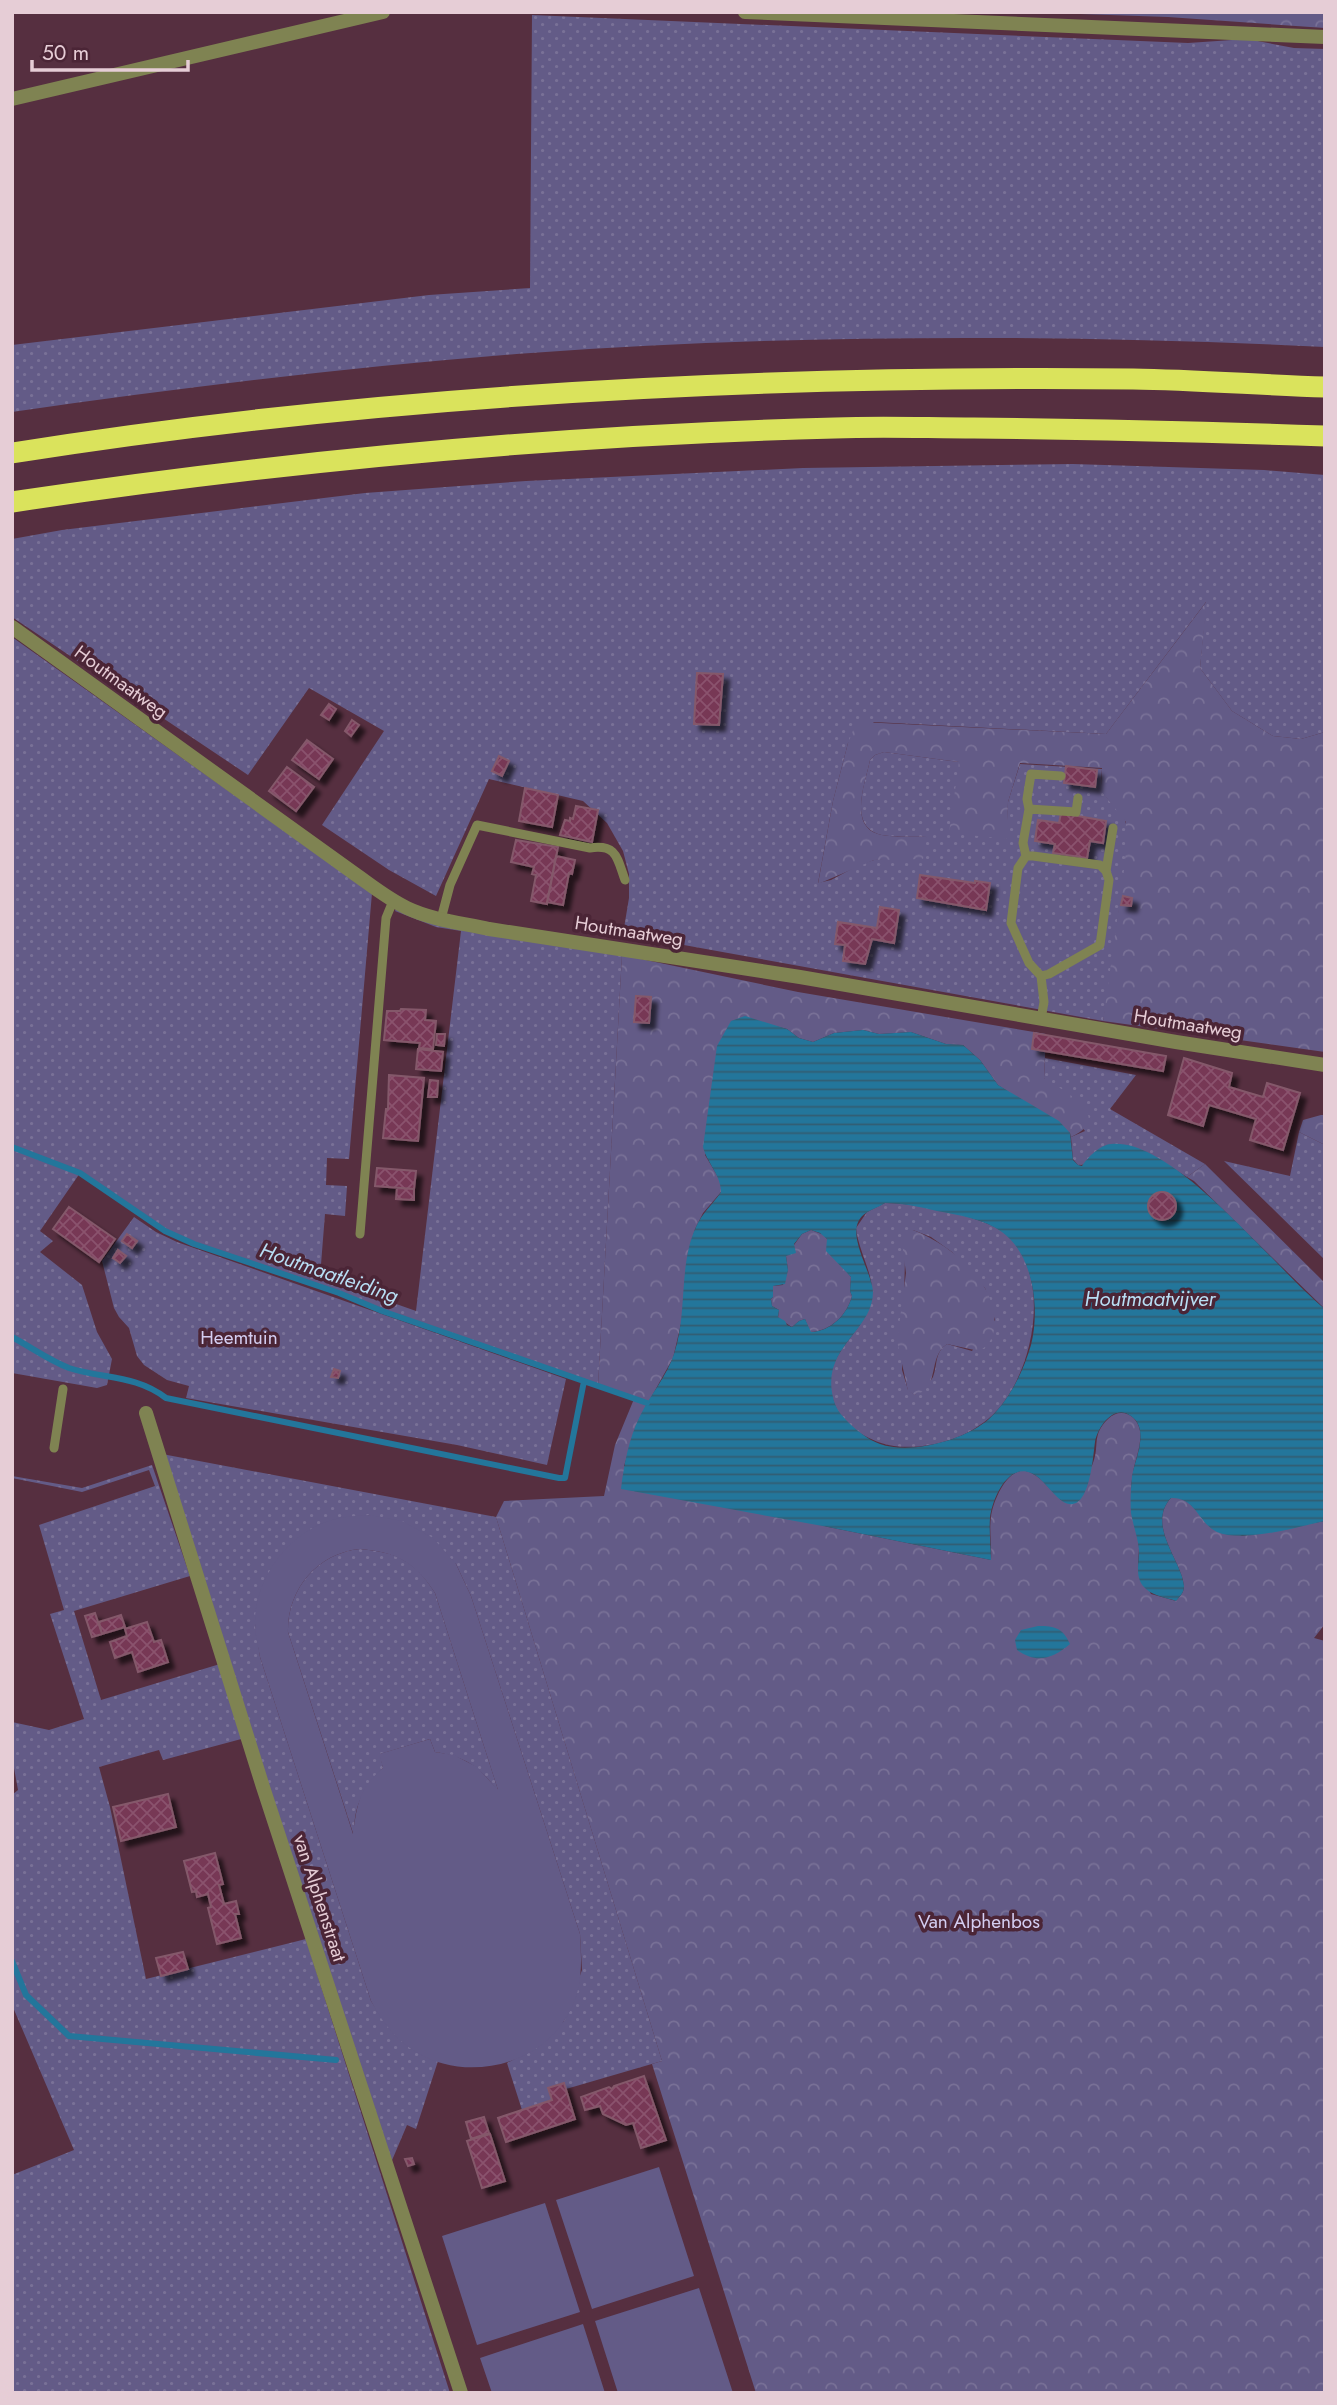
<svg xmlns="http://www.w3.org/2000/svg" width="1337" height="2405" viewBox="0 0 1337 2405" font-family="Jost,sans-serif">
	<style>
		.green { fill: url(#green-dots); fill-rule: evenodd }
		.forest { fill: url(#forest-crowns) }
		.pitch { fill: #635b87; fill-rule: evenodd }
		.water { fill: url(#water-rules); fill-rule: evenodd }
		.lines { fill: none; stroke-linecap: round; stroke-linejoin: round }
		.stream { stroke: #23769b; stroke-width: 6 }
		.building { fill: url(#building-cross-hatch); stroke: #84596b; stroke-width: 2; filter: url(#shadow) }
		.lane { stroke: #7f8352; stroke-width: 9 }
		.street { stroke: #7f8352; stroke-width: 14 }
		.highway { stroke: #dae35c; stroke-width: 21 }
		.labels { text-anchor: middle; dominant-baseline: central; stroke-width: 7; stroke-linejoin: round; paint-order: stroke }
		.street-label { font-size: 19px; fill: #e6cdd6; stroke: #4b2536 }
		.park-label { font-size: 19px; fill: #d4cef2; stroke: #4b2536 }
		.water-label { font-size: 21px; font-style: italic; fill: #b8def4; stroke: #4b2536 }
	</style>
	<defs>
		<pattern id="green-dots" width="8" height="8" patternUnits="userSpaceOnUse" patternTransform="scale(1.75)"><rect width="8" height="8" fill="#635b87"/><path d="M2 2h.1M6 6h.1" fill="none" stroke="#797197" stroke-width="1.8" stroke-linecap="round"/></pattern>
		<pattern id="forest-crowns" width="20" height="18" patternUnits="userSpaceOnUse" patternTransform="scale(1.75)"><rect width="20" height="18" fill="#635b87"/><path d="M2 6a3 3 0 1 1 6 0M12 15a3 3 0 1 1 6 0" fill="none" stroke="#797197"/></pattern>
		<pattern id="water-rules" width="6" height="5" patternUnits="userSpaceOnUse" patternTransform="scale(1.75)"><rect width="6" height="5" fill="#23769b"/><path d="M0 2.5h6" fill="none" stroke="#325d72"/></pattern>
		<pattern id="building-cross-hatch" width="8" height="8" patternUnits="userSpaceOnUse" patternTransform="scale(1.75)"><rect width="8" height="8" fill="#773755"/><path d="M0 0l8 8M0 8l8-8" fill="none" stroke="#8a536d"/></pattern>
		<filter id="shadow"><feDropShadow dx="6" dy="6" stdDeviation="2" flood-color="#0009"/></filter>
	</defs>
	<rect width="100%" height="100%" fill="#562f40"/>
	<path class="green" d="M532,15L1188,43L1247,39L1294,48L1325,49V347C1061,334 795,334 531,353C358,366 185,387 12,412V345L429,295L530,288Z
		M1073,464L1264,470L1325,475V732L1301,739L1273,736L1232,711L1200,668L1206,602L1106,734L874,722L848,743L833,801L818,883L831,880L859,865L874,860L894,858L927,837C911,836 892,838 878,834C848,824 866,781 870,760L875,755L884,752L959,762L1006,839L1008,802L1020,764L1102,769C1097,807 1122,801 1126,824C1130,852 1123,883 1119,910C1114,947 1111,985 1103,1021L623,934L629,898V874L623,851L607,823L583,801L489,779L436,896L389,870L322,825L384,731L309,688L248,775L12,617V539L62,530L365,493L526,481L803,468Z
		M12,637L372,893L349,1159L327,1158L326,1185L347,1186L345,1216L325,1214L320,1277L416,1311L461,931L436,927L395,911L396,909L622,955L598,1386L382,1311L339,1293L194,1244L165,1231L80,1173L40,1231L53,1241L40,1252L82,1285L97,1332L112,1359L107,1385L97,1388L12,1373Z
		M1045,1058L1136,1075L1110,1109L1205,1164L1187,1177L1155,1157L1078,1165L1073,1159L1071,1137L1085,1131L1044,1078Z
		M1299,1132L1325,1145V1260L1224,1161L1290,1176Z
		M885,1203C914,1203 979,1215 1003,1232C1056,1272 1034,1381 988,1419C963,1440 926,1450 894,1446C872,1443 844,1427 835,1405C814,1354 868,1336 872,1295C874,1275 858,1250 856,1228L867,1212ZM913,1230L931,1237L952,1252L985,1288L995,1320L972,1351L947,1344C934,1353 938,1364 933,1377C930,1383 920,1390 915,1395L908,1390L902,1370L905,1259Z
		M134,1217L156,1232L177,1242L566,1379L547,1465L457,1445L186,1398L189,1386L167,1380L144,1365L137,1356L129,1328L119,1317L114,1308L102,1261Z
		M162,1454L496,1517L662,2061L566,2089L563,2083L548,2088L552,2100L522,2110L507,2063L539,2046L564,2021L582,1970L580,1934L471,1596L456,1564L368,1515L255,1623L260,1657L371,2001C391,2032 403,2048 438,2061L416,2129L407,2125L390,2165Z
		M152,1465L190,1576L74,1611L101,1700L220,1664L245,1738L163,1760L159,1750L99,1767L110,1807L146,1979L306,1939L450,2393H12V2175L74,2150L12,2005V1795L18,1790L12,1757V1722L49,1730L84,1719L50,1614L64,1610L39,1525L155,1486L149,1470L82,1492L12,1478V1476L82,1488Z
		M360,1549C397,1552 415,1561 435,1593L499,1793C480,1767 467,1757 435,1752L430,1739L380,1754L383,1768C362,1793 354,1803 354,1836L288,1632C287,1590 317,1553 360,1549Z"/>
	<path class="forest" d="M1022,12H1325V28L1168,17Z
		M1207,601L1200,668L1232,711L1273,736L1301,739L1325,732V1052L1103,1021L1125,863L1126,822L1101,791L1102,768L1020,763L1008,802L1007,839L949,833L959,762L884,752L875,755L870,760C866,781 848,825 878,834C892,838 912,836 927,837L923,859L874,860L818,884L833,801L848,743L854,728L861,722L1106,734Z
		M622,955L798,992L1046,1034L1044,1078C1064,1091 1116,1117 1071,1137L1070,1133L998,1085L980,1060L963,1045L946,1044L911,1032L879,1034L863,1030L834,1033L813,1042L799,1038L787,1029L767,1024L705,1155L721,1182V1192L703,1213L695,1229L689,1249L683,1315L673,1358L639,1419L624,1466L828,1527L991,1560C992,1546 989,1531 991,1517C993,1500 1010,1459 1033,1474C1043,1479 1052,1492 1061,1500C1069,1491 1090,1473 1093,1463C1100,1445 1091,1436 1108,1419C1120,1407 1137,1414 1140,1431C1142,1445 1135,1459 1133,1473C1127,1504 1137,1520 1139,1548C1139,1555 1137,1563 1139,1570C1141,1578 1147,1586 1151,1594L1176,1601C1180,1596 1184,1593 1184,1586C1182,1561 1146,1525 1171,1498H1180L1188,1502L1198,1512L1242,1536L1325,1521V1624L1314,1638L1325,1641V2393H756L652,2064L662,2061L496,1517L504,1501L604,1496L615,1445L634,1399L598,1386Z
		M1321,1115H1325V1145L1299,1132L1303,1120Z
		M1205,1164L1325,1283V1309L1194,1181L1187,1177Z
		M811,1230L824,1235L827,1239L831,1253L851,1277L850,1291L852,1296C847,1315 831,1331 810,1332L805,1319L799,1321L792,1327L778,1318L779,1310L772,1306L771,1299L773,1297V1286L783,1285L788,1270L786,1256L802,1234Z
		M913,1230C951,1245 1000,1283 994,1330C992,1340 988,1346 979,1351L947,1344C927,1357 941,1388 915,1395L908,1391L897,1341L906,1273L902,1242L906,1232Z"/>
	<path class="pitch" d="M368,1515L402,1521L433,1538L456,1564L471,1596L580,1934C582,1965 583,1994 564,2021C533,2068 463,2081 416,2052C395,2039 382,2022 371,2001L260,1657C258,1646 255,1635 255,1624C254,1578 291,1529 336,1519C346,1516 358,1516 368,1515ZM360,1549C396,1552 415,1562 435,1593L498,1790L477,1767L454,1755L435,1752L430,1739L379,1754L383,1768C359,1788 357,1805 353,1834L288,1632C287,1590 317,1553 360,1549Z
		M659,2167L694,2276L592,2309L556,2200Z
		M545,2203L580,2312L477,2345L442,2236Z
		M699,2288L733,2393H618L595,2321Z
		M583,2324L605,2393H492L480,2358Z"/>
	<path class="water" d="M745,1016L787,1029L799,1038L813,1042L834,1033L863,1030L879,1034L911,1032L946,1044L963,1045L980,1060L998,1085L1059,1121L1070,1133L1073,1160L1078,1165L1082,1166C1088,1157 1100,1145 1111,1144C1174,1137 1277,1271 1325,1309V1521C1297,1527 1243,1543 1217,1532C1198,1523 1196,1497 1171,1498C1146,1525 1182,1561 1184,1586C1184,1593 1180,1596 1176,1601C1165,1597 1151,1596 1143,1586C1135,1576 1139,1562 1139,1550C1138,1538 1133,1525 1131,1513C1130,1501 1131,1488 1132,1476C1135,1459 1150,1429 1131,1416C1114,1404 1098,1426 1095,1442C1093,1455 1090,1519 1062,1501C1051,1493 1043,1478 1031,1473C1007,1463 992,1500 990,1518C989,1532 991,1547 991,1560L828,1527L621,1489C624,1464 629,1438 640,1416C650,1395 667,1376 674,1354C688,1313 678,1266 696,1227C702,1213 713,1204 721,1192C721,1175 707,1163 703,1147L717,1046L731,1021ZM885,1203C903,1203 920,1207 937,1211C959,1215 984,1219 1002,1232C1034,1255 1040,1310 1031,1345C1024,1370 1009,1401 989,1419C965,1440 911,1455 880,1444C869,1440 857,1431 849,1423C841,1415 835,1408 833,1397C821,1347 873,1331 873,1292C872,1270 841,1229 866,1213C872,1209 879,1207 885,1203ZM811,1230L820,1233L827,1239L826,1251L851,1277L850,1291L852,1296C847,1315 831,1331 811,1332L805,1319L799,1321L792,1327L787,1325L785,1321L778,1317L779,1310L772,1306L771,1299L773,1297V1286L785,1284L788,1270L786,1256L796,1253L794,1244L802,1234Z
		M1038,1626C1055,1626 1063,1628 1070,1644C1052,1659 1037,1664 1017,1650L1015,1640L1021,1630Z"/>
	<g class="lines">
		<path class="stream" d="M12,1147L80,1173L165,1231L194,1244L339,1293L382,1311L647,1403
			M12,1337C31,1347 48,1360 69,1368C104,1379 136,1375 166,1398L559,1478H565L584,1381
			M12,1961L26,1995L69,2036L336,2060"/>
	</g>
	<path class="building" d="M697,673L723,674L719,725L694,724Z
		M329,704L336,709L329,720L321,715Z
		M352,720L359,725L351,736L345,731Z
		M307,740L333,759L319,779L292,760Z
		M499,756L509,761L502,776L492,771Z
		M1066,766L1097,770L1095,787L1064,783Z
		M287,767L314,787L296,811L269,791Z
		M525,788L558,795L552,827L519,821Z
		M576,806L598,810L592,842L560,835L565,820L570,821V818L573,819Z
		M1061,813L1106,821L1103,843L1090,841L1087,858L1053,853L1055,844L1035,841L1038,820L1059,823Z
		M516,840L558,847L547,904L531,901L536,875L532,874L534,867L511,862Z
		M556,856L575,860L572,874L569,873L563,905L547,902Z
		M920,875L975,883V881L990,883L986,910L917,898Z
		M1123,896L1132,898L1131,906L1121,905Z
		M880,907L899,910L894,943L872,939L865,964L843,961L845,945L835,944L838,922L877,928Z
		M636,996L651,997L649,1023L634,1022Z
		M401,1009L426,1010L425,1020L436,1021L433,1049L419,1048L420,1043L384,1040L387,1011H400Z
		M1034,1033L1166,1056L1163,1071L1032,1049Z
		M437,1034H445L444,1046L436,1045Z
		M418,1049L443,1052L441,1071L416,1069Z
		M1184,1058L1232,1073L1229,1087L1263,1097L1267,1083L1300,1093L1283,1150L1250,1140L1256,1119L1209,1105L1203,1126L1168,1115Z
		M389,1075L424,1078L418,1141L383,1138L386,1109H388Z
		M430,1080L438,1081L437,1097H428Z
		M377,1168L416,1171L414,1189L375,1186Z
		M397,1188L414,1189V1200L396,1199Z
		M1148 1206a14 14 0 1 1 28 0a14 14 0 1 1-28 0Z
		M69,1207L115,1239L99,1262L53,1229Z
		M127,1234L137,1241L132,1248L122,1241Z
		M118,1250L126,1256L120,1263L113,1258Z
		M334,1369L340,1371L338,1378L331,1377Z
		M95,1613L102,1634L92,1637L85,1616Z
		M121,1615L125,1627L102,1634L99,1622Z
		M147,1622L154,1642L161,1640L168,1662L138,1672L132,1652L115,1658L110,1642L127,1636L125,1629Z
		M168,1794L176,1827L121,1841L113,1807Z
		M215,1853L223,1884L219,1885L224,1904L236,1901L239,1914H235L241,1938L217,1944L208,1908L211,1907L208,1894L197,1897L196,1891L192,1892L184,1861Z
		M183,1952L188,1969L161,1976L156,1958Z
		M644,2076L666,2140L641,2148L633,2123L626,2125L603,2114L600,2106L585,2110L581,2097L609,2087L612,2089L614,2086Z
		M564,2083L575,2119L506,2142L498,2118L552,2100L548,2088Z
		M484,2117L489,2133L471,2139L466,2122Z
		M490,2134L505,2181L482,2188L467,2141Z
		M412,2158L414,2164L408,2166L405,2159Z"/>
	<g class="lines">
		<path class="lane" d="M1029,809L1076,812L1078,798
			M1026,856L1023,843L1029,809L1027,799L1031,774L1061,776
			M1106,871L1113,828
			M441,919L450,885L477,825L590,848C617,844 617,858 625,880
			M1041,1019L1044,1002L1041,976L1049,974L1100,945L1109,880L1106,871L1100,865L1033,856H1026L1018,868L1011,923L1029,963L1041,976
			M360,1234L386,918L393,901
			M54,1448L63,1389"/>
		<path class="street" d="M745,12L1325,37
			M12,99L383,12
			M12,627L355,874C372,886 388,899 407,908C432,920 462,923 489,929L800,977L1176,1042L1325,1065
			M146,1413L263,1787L461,2393"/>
		<path class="highway" d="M12,453C383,394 758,375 1133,379C1197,380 1261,385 1325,387
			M12,502C285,461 559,435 835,428C882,426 928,428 974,428C1091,429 1208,432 1325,436"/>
	</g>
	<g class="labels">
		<g class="street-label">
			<text transform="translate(121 682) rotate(36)">Houtmaatweg</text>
			<text transform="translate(629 931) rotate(9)">Houtmaatweg</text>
			<text transform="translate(1188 1024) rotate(9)">Houtmaatweg</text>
			<text transform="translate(320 1898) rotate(72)">van Alphenstraat</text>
		</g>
		<g class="park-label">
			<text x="239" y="1337">Heemtuin</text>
			<text x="979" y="1921">Van Alphenbos</text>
		</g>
		<g class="water-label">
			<text transform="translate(329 1273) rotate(19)">Houtmaatleiding</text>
			<text x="1150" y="1299">Houtmaatvijver</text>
		</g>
	</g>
	<rect width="1337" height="2405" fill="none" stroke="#e6cdd6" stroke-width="28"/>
	<path d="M32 60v10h156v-10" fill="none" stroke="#e6cdd6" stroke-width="3.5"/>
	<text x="42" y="60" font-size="21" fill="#e6cdd6" stroke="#4b2536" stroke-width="5" paint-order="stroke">50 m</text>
</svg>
